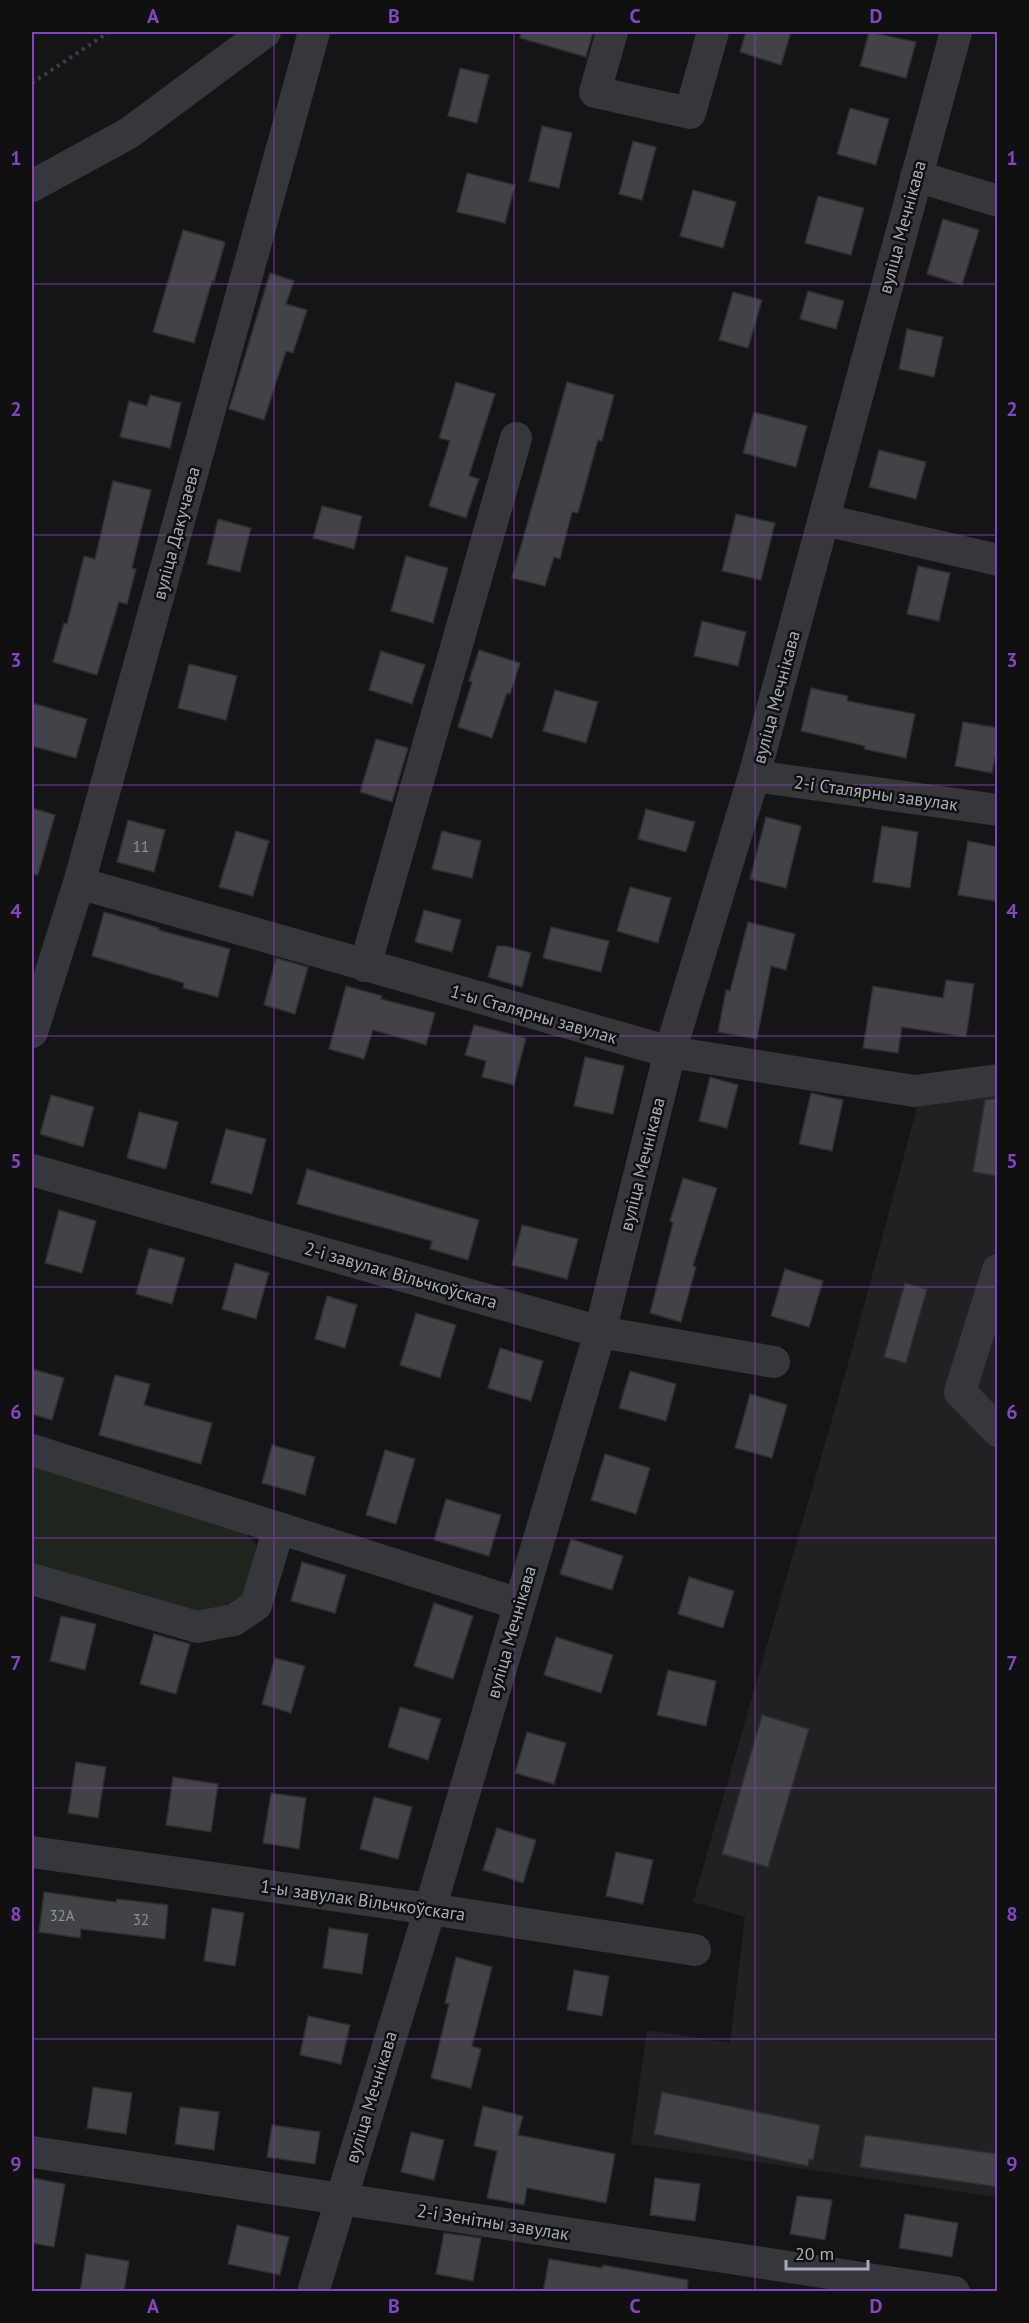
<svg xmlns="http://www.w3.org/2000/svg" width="1029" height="2323" viewBox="0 0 1029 2323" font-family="'PT Sans',sans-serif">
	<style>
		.built { fill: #212124 }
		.green { fill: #1d251d }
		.building { fill: #414347; stroke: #2f2f33; stroke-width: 1.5 }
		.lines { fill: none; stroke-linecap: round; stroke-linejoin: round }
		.path { stroke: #3c3e43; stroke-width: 4; stroke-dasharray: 3 4.5; stroke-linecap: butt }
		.minor { stroke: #36373c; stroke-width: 32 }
		.grid { fill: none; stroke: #8446bd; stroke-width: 1.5; stroke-opacity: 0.55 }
		.labels { text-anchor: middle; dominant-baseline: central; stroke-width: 5; stroke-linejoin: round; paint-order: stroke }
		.number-label { font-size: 15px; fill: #8d929b }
		.street-label { font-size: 18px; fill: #a6adb7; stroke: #101012 }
		.neatline { fill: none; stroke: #8446bd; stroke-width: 2 }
		.grid-label { font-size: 20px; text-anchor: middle; font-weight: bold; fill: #8446bd }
	</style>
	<rect width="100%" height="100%" fill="#151517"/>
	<path class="built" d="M997,1092V2197L631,2144L647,2030L730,2043L745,1917L693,1902L852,1350L919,1100Z"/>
	<path class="green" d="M32,1467L244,1531L256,1545L254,1568L244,1594L212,1614L185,1612L32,1566Z"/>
	<path class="building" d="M521,32H593L586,57L520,38Z
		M746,32H791L781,65L740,52Z
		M869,32L916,42L906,78L860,66Z
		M460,68L489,75L477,123L448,116Z
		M850,108L889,119L876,165L837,154Z
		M542,126L572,133L559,188L529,181Z
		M633,141L656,147L642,200L619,194Z
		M467,173L515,185L505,223L457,212Z
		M693,190L736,202L723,248L680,236Z
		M818,196L864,208L851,255L805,243Z
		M943,219L979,230L962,285L927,274Z
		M183,230L225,242L214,282L212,281L194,343L153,332Z
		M270,273L294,281L286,304L307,310L293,353L286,351L264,420L229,409Z
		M808,291L844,301L836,329L800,319Z
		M733,292L762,300L748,348L719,340Z
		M907,329L943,337L934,377L899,369Z
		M456,382L495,394L469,476L479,479L466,518L429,506L450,441L439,438Z
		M567,382L614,395L602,441L598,440L578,513L572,512L560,559L554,557L545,586L512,578Z
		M150,395L181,403L170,448L120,437L129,401L147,406Z
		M754,412L807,426L796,467L743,453Z
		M879,450L926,462L916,499L869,487Z
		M113,481L151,490L132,568L136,569L127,604L119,602L97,675L53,662L64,623L67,624L84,556L95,559Z
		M322,506L362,516L354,549L313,538Z
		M736,514L775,523L761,580L722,571Z
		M218,519L251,528L240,572L207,564Z
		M406,556L448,568L433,623L391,611Z
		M918,566L950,573L939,621L907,614Z
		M702,621L746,632L738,666L694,656Z
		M479,650L520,663L510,694L507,693L492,738L458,727L472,682L469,681Z
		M381,651L425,665L412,704L369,690Z
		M189,664L237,676L226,720L178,708Z
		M811,688L848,696L847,701L915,714L906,758L864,749L865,746L801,731Z
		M555,690L598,702L586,743L543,731Z
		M32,703L87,719L76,758L32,746Z
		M963,722L998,728V742L992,773L955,766Z
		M376,739L408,748L392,802L360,792Z
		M32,808L55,815L38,875L32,874Z
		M646,809L695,822L686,852L638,839Z
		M766,817L801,826L786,888L750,879Z
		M128,820L165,830L154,872L117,862Z
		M882,826L918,832L910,888L873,882Z
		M236,831L269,841L253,896L219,887Z
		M442,831L481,841L472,878L432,869Z
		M968,841L998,847V888L995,901L958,895Z
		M630,887L671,898L658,943L617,931Z
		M424,910L461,920L452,952L415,942Z
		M104,912L159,928L158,930L230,949L218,997L183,988L184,983L92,956Z
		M748,922L795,934L786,970L771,966L757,1039L718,1032L726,990L730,991Z
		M551,927L609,941L601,972L543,958Z
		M497,946H506L531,953L522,987L488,977Z
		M276,958L308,967L295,1014L264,1005Z
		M946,980L974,984L966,1037L902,1027L898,1053L863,1048L873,986L943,998Z
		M346,986L382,996L381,999L435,1013L426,1045L373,1030L364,1059L329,1049Z
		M474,1025L526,1038L514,1085L482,1077L486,1061L465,1055Z
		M585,1057L624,1066L613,1114L574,1106Z
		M710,1077L738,1085L727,1128L699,1121Z
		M811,1093L843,1100L832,1151L799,1144Z
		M51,1095L94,1107L83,1147L40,1134Z
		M998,1098V1176L973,1172L985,1100Z
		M139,1112L178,1122L166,1169L127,1158Z
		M226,1129L266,1139L252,1194L211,1183Z
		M307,1169L479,1220L468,1260L430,1249L432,1241L297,1204Z
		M683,1178L717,1188L693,1266L696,1267L681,1322L650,1313L673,1223L670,1221Z
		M59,1210L96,1221L82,1273L45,1263Z
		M522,1225L578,1239L567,1279L512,1265Z
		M149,1248L185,1258L172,1304L136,1294Z
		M235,1263L269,1273L256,1319L222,1309Z
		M785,1269L823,1281L809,1327L771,1316Z
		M905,1283L927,1289L906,1363L884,1357Z
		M327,1296L357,1305L345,1348L315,1339Z
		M416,1313L456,1325L440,1378L400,1365Z
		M500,1348L543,1361L531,1401L488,1388Z
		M32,1369L64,1378L52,1420L32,1414Z
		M630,1371L676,1384L666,1421L619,1408Z
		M115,1375L150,1384L144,1405L212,1423L201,1464L99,1435Z
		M750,1394L787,1405L772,1458L735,1448Z
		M272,1445L315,1457L305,1495L262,1483Z
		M385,1450L415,1459L396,1524L366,1515Z
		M605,1454L650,1468L636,1514L591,1500Z
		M446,1499L501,1515L489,1556L434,1540Z
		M571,1539L623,1556L612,1590L560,1574Z
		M302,1562L346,1575L335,1613L291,1601Z
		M689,1577L734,1591L723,1628L678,1614Z
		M434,1603L473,1616L453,1679L414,1666Z
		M61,1616L96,1624L85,1670L50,1661Z
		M154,1634L190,1644L176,1694L140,1684Z
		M556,1637L613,1655L601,1693L544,1675Z
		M275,1658L305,1666L291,1713L262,1704Z
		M668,1670L716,1681L706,1726L657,1715Z
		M400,1707L441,1719L428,1760L388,1747Z
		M762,1715L809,1729L768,1867L722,1854Z
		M527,1732L566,1743L554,1784L515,1773Z
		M76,1762L106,1767L98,1818L68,1813Z
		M173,1777L218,1784L211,1832L166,1825Z
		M271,1793L306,1798L299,1849L263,1843Z
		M374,1797L412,1807L398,1859L360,1849Z
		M497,1828L536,1840L523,1883L483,1870Z
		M616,1852L653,1860L643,1904L606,1896Z
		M44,1892L116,1902L117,1899L168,1905L165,1939L81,1929L80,1938L39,1932Z
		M212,1908L244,1913L235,1966L204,1961Z
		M329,1928L368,1934L362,1974L323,1968Z
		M456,1957L492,1967L472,2046L481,2049L471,2088L431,2078L449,2004L445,2003Z
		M574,1970L609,1976L602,2016L567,2010Z
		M308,2016L350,2025L341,2064L300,2055Z
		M93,2087L132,2093L126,2134L87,2128Z
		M662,2092L820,2125L813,2160L809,2159L808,2166L654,2134Z
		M483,2106L523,2116L518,2135L615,2154L606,2203L527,2188L524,2205L487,2198L497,2151L474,2146Z
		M180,2107L219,2112L214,2150L175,2144Z
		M272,2125L320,2132L315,2164L267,2157Z
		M411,2132L444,2140L434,2180L401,2172Z
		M865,2135L998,2154V2187L860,2167Z
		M32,2178L65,2184L54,2247L32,2243Z
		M655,2178L700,2184L695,2221L650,2215Z
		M797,2196L832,2200L825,2240L790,2234Z
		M905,2214L958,2223L952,2257L899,2248Z
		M237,2225L289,2237L280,2275L228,2264Z
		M444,2233L481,2238L473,2281L436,2274Z
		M86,2254L129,2261L124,2292H80Z
		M549,2259L602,2268L603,2265L688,2280L687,2292H543Z"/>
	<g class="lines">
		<path class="path" d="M32,83L109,32"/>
		<path class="minor" d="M612,32L595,92L690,113L713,32
			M916,176L998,201
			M32,186L129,133L265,32
			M825,520L998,560
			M754,776L998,810
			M79,883L670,1052L914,1091L998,1080
			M365,966L516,438
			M32,1032L79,883L314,32
			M32,1170L600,1332L774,1362
			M998,1270L960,1392L998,1431
			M32,1450L519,1604
			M32,1579L197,1627L234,1620L256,1605L279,1528
			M32,1852L430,1909L695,1950
			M32,2152L954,2292
			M313,2292L430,1909L600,1332L670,1052L754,776L956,32"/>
	</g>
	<path class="grid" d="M274,32V2292M514,32V2292M755,32V2292M32,284H998M32,535H998M32,785H998M32,1036H998M32,1287H998M32,1538H998M32,1788H998M32,2039H998"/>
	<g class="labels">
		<g class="number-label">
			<text x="141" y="846">11</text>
			<text x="62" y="1915">32А</text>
			<text x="141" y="1919">32</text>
		</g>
		<g class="street-label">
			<text transform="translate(902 227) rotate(-75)">вуліца Мечнікава</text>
			<text transform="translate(176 533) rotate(-75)">вуліца Дакучаева</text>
			<text transform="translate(776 697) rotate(-75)">вуліца Мечнікава</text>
			<text transform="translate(876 793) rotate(8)">2-і Сталярны завулак</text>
			<text transform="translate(534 1014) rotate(16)">1-ы Сталярны завулак</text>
			<text transform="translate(642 1164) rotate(-76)">вуліца Мечнікава</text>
			<text transform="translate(401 1275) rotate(16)">2-і завулак Вільчкоўскага</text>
			<text transform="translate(511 1632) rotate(-74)">вуліца Мечнікава</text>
			<text transform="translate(363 1900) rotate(8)">1-ы завулак Вільчкоўскага</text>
			<text transform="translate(371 2097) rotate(-73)">вуліца Мечнікава</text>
			<text transform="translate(493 2222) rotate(9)">2-і Зенітны завулак</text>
		</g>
	</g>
	<rect width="1029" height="2323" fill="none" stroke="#101012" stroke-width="66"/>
	<path d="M786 2260v9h82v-9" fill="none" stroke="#a6adb7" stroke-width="3"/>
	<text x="795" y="2260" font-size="18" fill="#a6adb7" stroke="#101012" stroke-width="4.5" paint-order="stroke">20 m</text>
	<rect x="33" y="33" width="963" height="2257" class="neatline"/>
	<g class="grid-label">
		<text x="153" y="23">A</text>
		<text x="394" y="23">B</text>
		<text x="635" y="23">C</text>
		<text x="876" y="23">D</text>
		<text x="16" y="165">1</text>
		<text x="1012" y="165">1</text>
		<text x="16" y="416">2</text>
		<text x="1012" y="416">2</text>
		<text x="16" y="667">3</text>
		<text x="1012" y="667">3</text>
		<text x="16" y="918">4</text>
		<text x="1012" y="918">4</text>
		<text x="16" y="1168">5</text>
		<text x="1012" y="1168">5</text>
		<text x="16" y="1419">6</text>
		<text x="1012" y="1419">6</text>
		<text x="16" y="1670">7</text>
		<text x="1012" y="1670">7</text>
		<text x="16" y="1921">8</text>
		<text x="1012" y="1921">8</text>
		<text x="16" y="2171">9</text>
		<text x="1012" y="2171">9</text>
		<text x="153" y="2313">A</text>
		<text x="394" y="2313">B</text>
		<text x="635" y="2313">C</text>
		<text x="876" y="2313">D</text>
	</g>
</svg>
